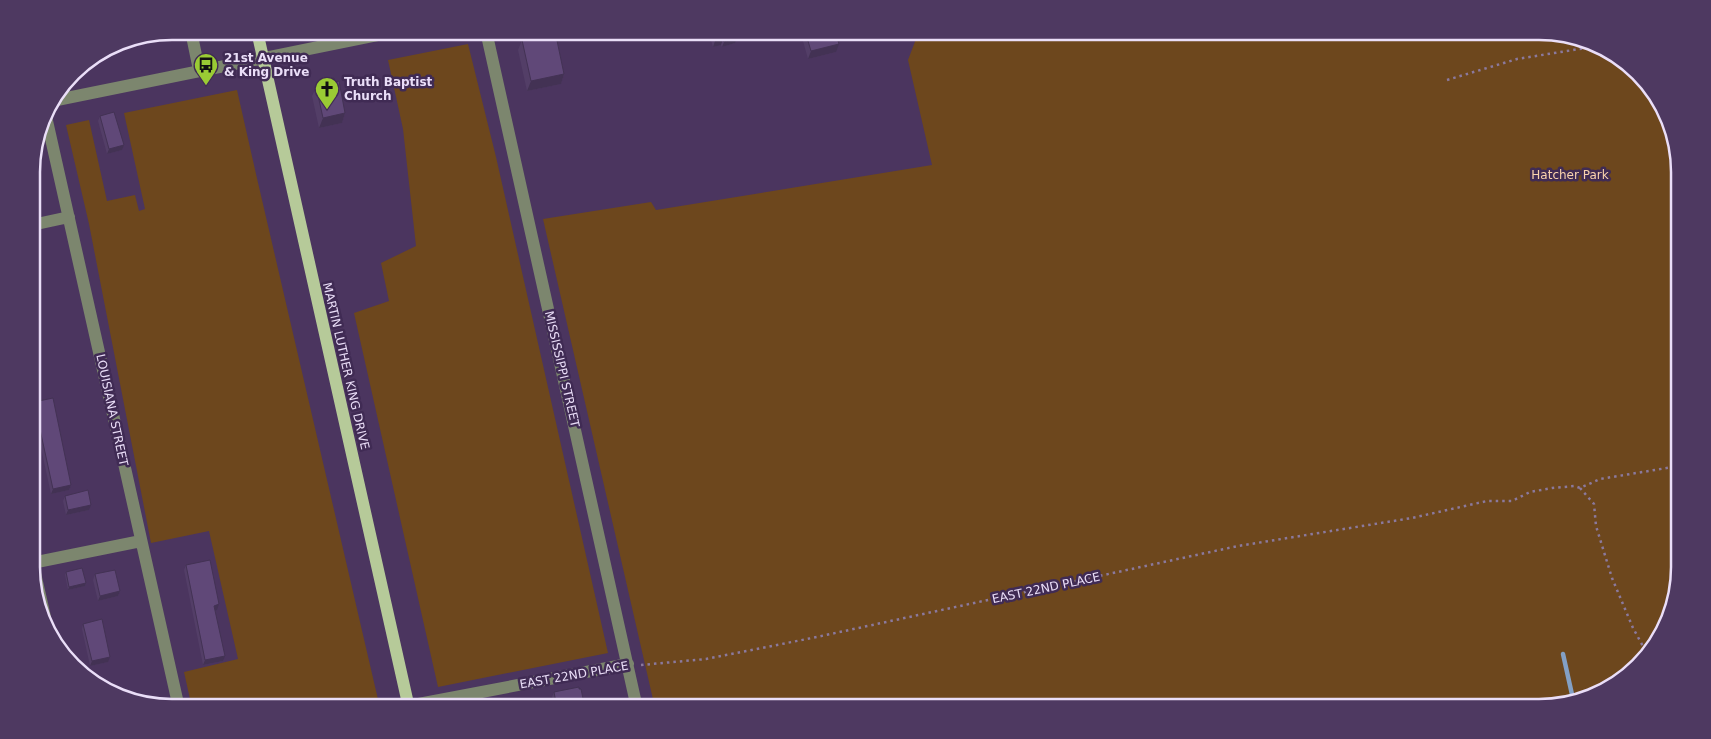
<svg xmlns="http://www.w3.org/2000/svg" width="1711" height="739" viewBox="0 0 1711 739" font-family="'DejaVu Sans',sans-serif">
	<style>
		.green { fill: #6d471d }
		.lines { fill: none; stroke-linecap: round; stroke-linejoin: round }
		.stream { stroke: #83a0c5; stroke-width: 4.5 }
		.path { stroke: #8b799d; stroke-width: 2.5; stroke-dasharray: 2.5 4; stroke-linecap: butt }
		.minor { stroke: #7c866e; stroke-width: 12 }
		.major { stroke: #b6ca99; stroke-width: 12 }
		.wall { fill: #533e67 }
		.shaded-wall { fill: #433254 }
		.building { fill: #604878; stroke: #433254 }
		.labels { text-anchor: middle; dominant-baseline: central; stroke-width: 5; stroke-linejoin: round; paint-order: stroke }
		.poi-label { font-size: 12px; font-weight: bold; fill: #eadef8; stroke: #402b54; text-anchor: start }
		.park-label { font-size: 12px; fill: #fad3ad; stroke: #402b54 }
		.street-label { font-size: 12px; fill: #eadef8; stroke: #402b54 }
		.rim { fill: none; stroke: #eadef8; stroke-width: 2.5 }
	</style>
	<rect width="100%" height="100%" fill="#4b355f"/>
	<path class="green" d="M916,31H1157L1159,40L1198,31H1539L1593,42L1651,86L1679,153L1680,567L1669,621L1618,684L1548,707L655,708L543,219L651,202L656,210L932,165L908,60L916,39Z
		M468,44L496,157L608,653L438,687L354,313L389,301L381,263L416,246L403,129L388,60Z
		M237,90L256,174L380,708H192L184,672L238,659L209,531L151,543L89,224L66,125L89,120L107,201L135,195L139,211L145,209L124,113Z"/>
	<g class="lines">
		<path class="stream" d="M1563,654L1573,699"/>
		<path class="path" d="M1447,80L1517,59L1598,46
			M1580,488L1594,504L1596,526L1612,578L1633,628L1645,650
			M641,665L706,659L812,638L1238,546L1412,518L1487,501H1512L1530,492L1552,488L1575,486L1580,488L1600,479L1679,466"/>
		<path class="minor" d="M191,31L199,70
			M486,31L637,708
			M52,101L397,31
			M45,112L179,708
			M32,225L69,217
			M32,560L45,617
			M32,563L141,541
			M408,706L628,664"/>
		<path class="major" d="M257,31L409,708"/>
	</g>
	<path class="wall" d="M207,31H227L225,38L209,41Z
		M526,31H555L564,74L561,84L527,91L518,50L522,40L526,39L525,33Z
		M693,31H736L735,43L722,47L721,45L713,47L710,37L695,41Z
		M802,31H835L836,52L808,59L801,34Z
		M319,81L335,82L345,113L342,123L319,128L312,96Z
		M100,116L122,150L107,154L98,121Z
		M34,402L71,485L69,490L51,494L32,407Z
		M65,496L89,510L66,515L63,501Z
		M186,565L217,610H215L223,661L203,665L184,570Z
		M66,572L86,583L85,586L68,590L65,575Z
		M95,574L120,591L118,596L98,601L93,580Z
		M83,624L108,662L90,666L82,629Z
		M554,692L585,708H555L552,697Z"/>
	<path class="shaded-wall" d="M212,31H227L225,38L209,41Z
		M712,32L710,37L695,41L697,36Z
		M737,38L735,43L722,47L724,42Z
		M723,39L721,45L713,47L715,41Z
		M839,44L836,52L808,59L811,51Z
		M564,74L561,84L527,91L531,81Z
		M345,113L342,123L319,128L323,118Z
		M124,145L122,150L107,154L109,149Z
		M32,325H35L34,330H32Z
		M71,485L69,490L51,494L53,489Z
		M91,505L89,510L66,515L68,510Z
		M86,583L85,586L68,590L69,587Z
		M120,591L118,596L98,601L100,596Z
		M219,604L217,610L212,611L214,606Z
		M225,656L223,661L203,665L205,660Z
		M110,657L108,662L90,666L92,661Z"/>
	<path class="building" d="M530,31H555L564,74L531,81L522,40L532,38Z
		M696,31H736L737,38L724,42L723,39L715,41L712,32L697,36Z
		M805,31H835L839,44L811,51Z
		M334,78L335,82L339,81L345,113L323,118L316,86L319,85V81Z
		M114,112L124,145L109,149L100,116Z
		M32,309L35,325H32Z
		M53,398L71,485L53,489L34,402Z
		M88,490L91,505L68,510L65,496Z
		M210,560L219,604L214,606L225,656L205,660L186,565Z
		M82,568L86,583L69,587L66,572Z
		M115,570L120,591L100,596L95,574Z
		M102,619L110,657L92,661L83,624Z
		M117,687L119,697L108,689Z
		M579,687V689H581L585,708H557L554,692Z"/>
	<defs>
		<g id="bus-pin" transform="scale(1.25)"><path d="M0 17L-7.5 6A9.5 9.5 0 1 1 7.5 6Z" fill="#9acb34" stroke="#402b54"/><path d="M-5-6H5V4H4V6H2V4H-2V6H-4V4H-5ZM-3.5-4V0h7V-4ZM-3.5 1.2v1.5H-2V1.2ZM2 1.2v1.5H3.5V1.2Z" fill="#111"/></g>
		<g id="church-pin" transform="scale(1.25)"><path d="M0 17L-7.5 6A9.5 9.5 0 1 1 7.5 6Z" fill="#9acb34" stroke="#402b54"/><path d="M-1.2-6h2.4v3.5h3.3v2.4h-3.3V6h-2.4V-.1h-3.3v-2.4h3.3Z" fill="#111"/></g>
	</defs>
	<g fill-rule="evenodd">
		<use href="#bus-pin" x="206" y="65"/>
		<use href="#church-pin" x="327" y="89"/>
	</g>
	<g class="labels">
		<g class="poi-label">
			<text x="224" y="58">21st Avenue<tspan x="224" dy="14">&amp; King Drive</tspan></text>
			<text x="344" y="82">Truth Baptist<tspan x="344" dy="14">Church</tspan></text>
		</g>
		<g class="park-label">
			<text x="1570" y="175">Hatcher Park</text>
		</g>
		<g class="street-label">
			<text transform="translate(346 366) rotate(77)">MARTIN LUTHER KING DRIVE</text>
			<text transform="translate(562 369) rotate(77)">MISSISSIPPI STREET</text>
			<text transform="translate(112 410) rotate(78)">LOUISIANA STREET</text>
			<text transform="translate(1046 588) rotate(-12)">EAST 22ND PLACE</text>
			<text transform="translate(574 675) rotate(-10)">EAST 22ND PLACE</text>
		</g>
	</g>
	<path d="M0 0H1711V739H0ZM172 40H1539A132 132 0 0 1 1671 172V567A132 132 0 0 1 1539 699H172A132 132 0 0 1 40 567V172A132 132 0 0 1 172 40Z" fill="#4e3961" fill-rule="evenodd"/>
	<path class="rim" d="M172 40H1539A132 132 0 0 1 1671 172V567A132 132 0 0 1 1539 699H172A132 132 0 0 1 40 567V172A132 132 0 0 1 172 40Z"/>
</svg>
